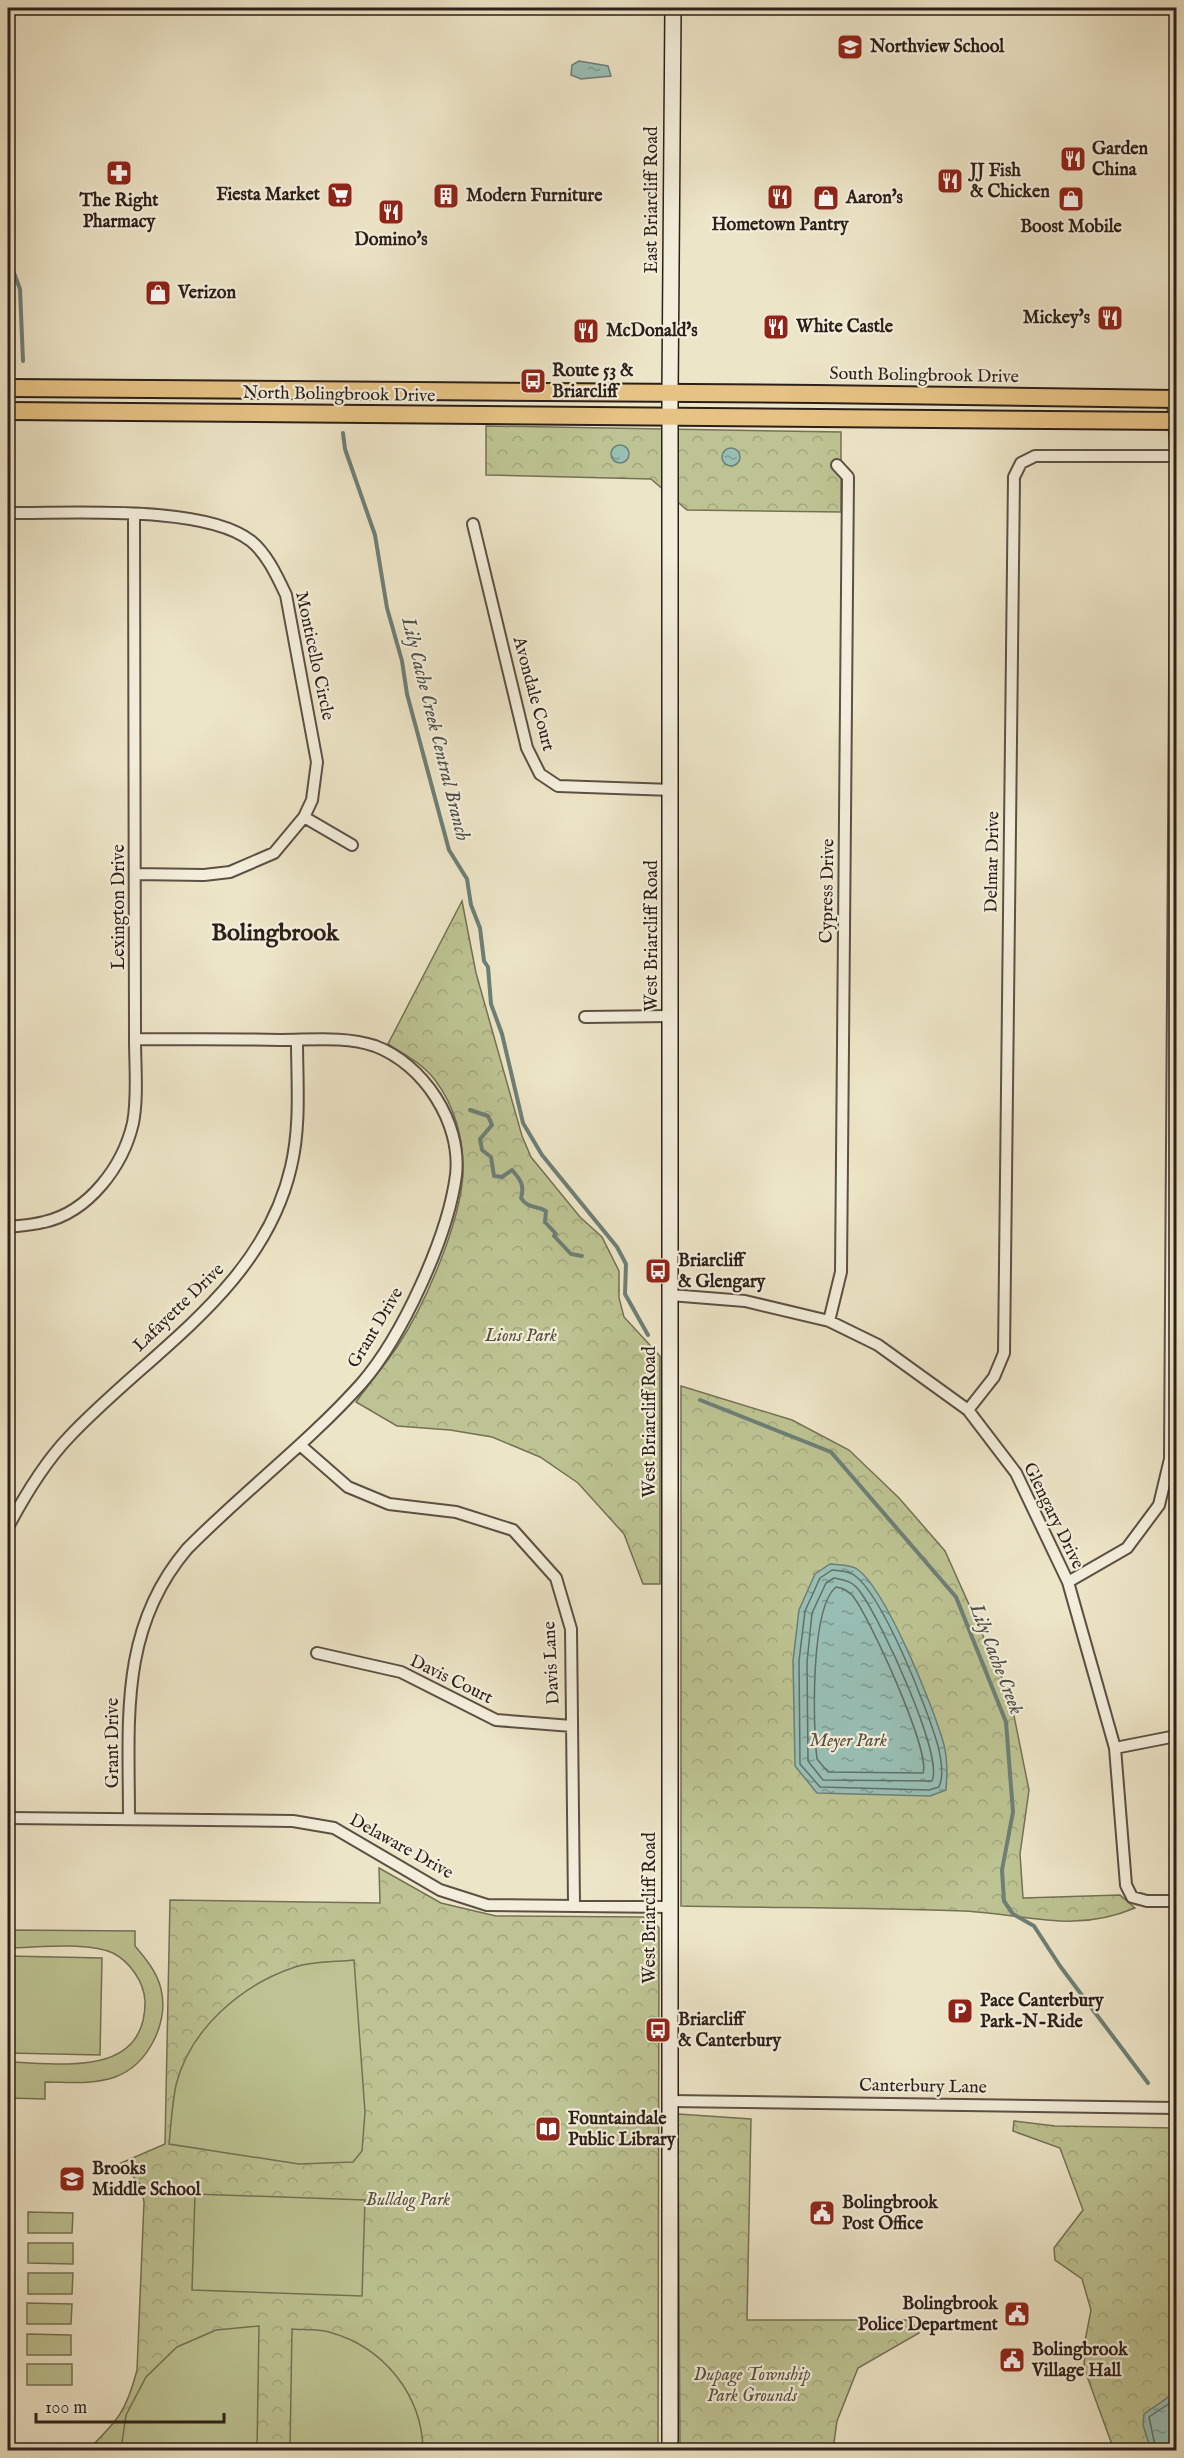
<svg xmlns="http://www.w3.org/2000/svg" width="1184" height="2458" viewBox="0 0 1184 2458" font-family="'IM FELL English',serif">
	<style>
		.park { fill: url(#park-crowns); stroke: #747156; stroke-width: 1.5 }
		.pitch { fill: #bdc392; stroke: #747156; stroke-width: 1.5 }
		.water { fill: url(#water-ripples); stroke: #6d7f77; stroke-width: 1.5 }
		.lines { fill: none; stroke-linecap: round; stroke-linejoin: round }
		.shore { stroke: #626f67; stroke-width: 1.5 }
		.stream { stroke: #6d7f77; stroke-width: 4 }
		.street-casing { stroke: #5c5044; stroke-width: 14 }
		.secondary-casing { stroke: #2c1f19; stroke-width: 18 }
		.primary-casing { stroke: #2c1f19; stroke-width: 20 }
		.street { stroke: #f3eedb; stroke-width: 10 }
		.secondary { stroke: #f3eedb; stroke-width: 15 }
		.primary { stroke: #e6c284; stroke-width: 16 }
		.labels { text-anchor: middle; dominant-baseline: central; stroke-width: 4.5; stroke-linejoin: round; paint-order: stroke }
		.poi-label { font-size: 18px; font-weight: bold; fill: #2c1f19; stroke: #f3eedb; text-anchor: start }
		.street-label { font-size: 18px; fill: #2c1f19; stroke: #f3eedb }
		.park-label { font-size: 18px; font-style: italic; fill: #58503d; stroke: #f3eedb }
		.water-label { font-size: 20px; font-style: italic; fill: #4d4f48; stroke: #f3eedb }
		.district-label { font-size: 24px; font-weight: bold; fill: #2c1f19; stroke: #f3eedb }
	</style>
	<defs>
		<pattern id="park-crowns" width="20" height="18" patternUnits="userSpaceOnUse" patternTransform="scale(1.5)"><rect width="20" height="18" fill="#bdc392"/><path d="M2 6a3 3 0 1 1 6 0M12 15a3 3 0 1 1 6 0" fill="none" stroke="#a3a77d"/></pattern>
		<pattern id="water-ripples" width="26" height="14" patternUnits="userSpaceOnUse" patternTransform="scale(1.5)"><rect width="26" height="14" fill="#99bfb5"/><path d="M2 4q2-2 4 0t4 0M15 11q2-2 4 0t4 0" fill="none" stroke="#7d9b92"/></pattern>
	</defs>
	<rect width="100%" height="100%" fill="#ede5c7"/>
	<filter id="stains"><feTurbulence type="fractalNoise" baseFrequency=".00333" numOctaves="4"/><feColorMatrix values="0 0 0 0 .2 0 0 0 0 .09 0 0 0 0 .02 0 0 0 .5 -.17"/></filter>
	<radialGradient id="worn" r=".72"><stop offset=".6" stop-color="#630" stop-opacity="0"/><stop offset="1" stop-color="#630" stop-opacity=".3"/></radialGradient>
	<path class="park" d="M486,426L841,432V512L687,510L651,479L486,475Z
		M462,901L476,973L522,1136L531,1157L580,1217L602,1237L619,1271V1298L624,1317L660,1356V1584H643L624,1534L578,1483L540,1457L492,1437L450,1430L397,1426L356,1402C369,1384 384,1366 397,1347C425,1305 460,1224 463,1174C464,1140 455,1106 435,1080C423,1064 404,1054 388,1044Z
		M681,1386L792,1420L849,1450L899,1498L945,1551L1010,1696L1029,1790L1020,1854L1023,1898L1120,1895L1135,1908C1073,1934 1027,1914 964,1911C870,1907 775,1908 681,1906Z
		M379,1868L441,1903L496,1916L645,1917L652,1919L659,1928L658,2450H88C118,2420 126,2412 137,2370L144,2202L141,2185L121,2163L165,2144L170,1900L380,1903Z
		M678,2114L751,2119L747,2320H911L919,2333L858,2368L837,2421L833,2450H680Z
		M1014,2121L1055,2126L1176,2128V2450H1114L1084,2368L1085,2341L1091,2310L1082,2279L1055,2260L1054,2248L1083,2210L1060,2148L1013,2131Z"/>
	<path class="pitch" d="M8,1930L135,1931V1946C146,1959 157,1972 161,1989C169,2023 148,2065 115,2077C92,2085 68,2082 45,2082V2099L8,2098V2062C59,2063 146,2079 145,2001C144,1982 130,1962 113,1953C88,1941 36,1948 8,1948Z
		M8,1956L102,1958L100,2055L8,2053Z
		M354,1960L365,2112L362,2151L353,2162L299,2164L169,2144C171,2125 172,2104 176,2085C190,2029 241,1985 295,1967C313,1961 336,1962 354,1960Z
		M195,2194L365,2200L362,2296L192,2290Z
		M28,2212L73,2213L72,2233H28Z
		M28,2243H73V2264L28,2263Z
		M28,2273H73L72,2294H28Z
		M27,2303L72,2304L71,2324H27Z
		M259,2326L257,2450H121L126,2415L146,2377L177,2347L216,2330Z
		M292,2329C304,2330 318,2329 329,2332C384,2347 422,2395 423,2450H290Z
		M27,2334L71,2335V2355H27Z
		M27,2364H72V2385H27Z"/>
	<path class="water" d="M579,61L608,66L611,76L581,79L571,75L572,65Z
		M611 454a9 9 0 1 1 18 0a9 9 0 1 1-18 0Z
		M722 457a9 9 0 1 1 18 0a9 9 0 1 1-18 0Z
		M830,1564C838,1565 851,1565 857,1569C886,1589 934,1708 944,1745C948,1760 947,1775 946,1790L930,1796L817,1793L795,1766L793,1661L799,1610L815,1574Z
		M1176,2392V2450H1151L1143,2425L1144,2414Z"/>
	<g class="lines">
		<path class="shore" d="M832,1570C839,1571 849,1571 854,1575C883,1595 928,1710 938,1746C941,1758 944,1776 939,1787L929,1790L820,1787L800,1764L799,1661L805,1611L820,1578Z
			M834,1578C846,1580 854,1582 861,1593C880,1619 944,1755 932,1781L823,1780L808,1761L807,1662L812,1613L826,1583Z
			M836,1587C843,1588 846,1590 852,1595C869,1615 931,1752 923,1773L828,1772L817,1759C813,1727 810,1608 836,1587Z
			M1156,2450L1149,2417L1176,2399"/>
		<path class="stream" d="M8,257L20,289L23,361
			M343,433L345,449L375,535L387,608L402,661L407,694L449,850L467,879L471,905L480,928L484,961L488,967L491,1004L502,1034L523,1123L542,1155L617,1247L626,1264L625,1294L648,1335
			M470,1110L488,1116L492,1125L480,1139L482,1150L491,1157L494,1176L502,1177L512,1170C520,1179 525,1185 521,1198C528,1209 536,1205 546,1211L545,1222L556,1234L554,1236L571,1254L582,1256
			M700,1400L831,1452L956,1597L1006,1722L1013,1812L1002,1870L1004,1901L1013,1914L1034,1926L1060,1966L1148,2083"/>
		<g class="street-casing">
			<path id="street" d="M1173,399L1176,451
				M8,513C69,514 204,504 251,541C267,554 277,576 286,595L317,762L312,800L304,817L274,853L230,872L204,875L135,874
				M473,524L527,748L540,774L558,786L672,790
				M304,817L352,845
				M585,1017L671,1016
				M8,1227C20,1226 32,1225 44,1222C89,1212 123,1166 133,1123C138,1097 135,1066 135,1039L134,515
				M670,1295L745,1301L829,1321L878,1345L968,1410L1016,1473L1068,1582L1115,1748L1126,1885L1132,1897L1147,1901H1176
				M829,1321L841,1272L848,477L837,465
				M968,1410L994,1377L1004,1353L1014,477L1021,463L1035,456H1176
				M300,1445L348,1487L389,1504L456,1512L513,1530L556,1578L571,1629L574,1904
				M8,1527C25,1495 44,1463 69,1437C150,1351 263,1289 291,1167C301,1125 297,1082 297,1040
				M1068,1582L1127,1548L1159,1505L1170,1459L1176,522
				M317,1653L401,1672L496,1720L572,1726
				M1115,1748L1176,1736
				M8,1818L293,1821L334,1828L440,1890L487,1905L670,1907
				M129,1818C129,1720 119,1629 187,1549C243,1492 308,1443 361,1384C402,1337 448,1237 456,1175C462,1122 423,1064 375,1046C345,1036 311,1040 280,1040C232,1039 184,1039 135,1039
				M670,2101L1176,2108"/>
		</g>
		<g class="secondary-casing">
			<path id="secondary" d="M670,2450V394L673,8"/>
		</g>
		<g class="primary-casing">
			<path id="primary" d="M8,388L816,394L1176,399
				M8,411L1176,421"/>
		</g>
		<use href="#street" class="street"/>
		<use href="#secondary" class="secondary"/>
		<use href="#primary" class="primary"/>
	</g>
	<defs>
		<g id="school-square" transform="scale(1.35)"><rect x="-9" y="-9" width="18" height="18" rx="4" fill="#8f2418" stroke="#f3eedb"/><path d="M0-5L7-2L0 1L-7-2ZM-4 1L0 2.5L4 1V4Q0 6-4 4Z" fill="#fff"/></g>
		<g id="restaurant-square" transform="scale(1.35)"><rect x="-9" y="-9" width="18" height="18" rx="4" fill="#8f2418" stroke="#f3eedb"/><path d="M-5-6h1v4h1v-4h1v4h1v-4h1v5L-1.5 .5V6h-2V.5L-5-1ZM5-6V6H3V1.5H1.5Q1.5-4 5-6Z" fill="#fff"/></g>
		<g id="pharmacy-square" transform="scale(1.35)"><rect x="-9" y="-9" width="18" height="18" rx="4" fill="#8f2418" stroke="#f3eedb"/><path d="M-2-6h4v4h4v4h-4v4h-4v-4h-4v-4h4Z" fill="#fff"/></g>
		<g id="supermarket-square" transform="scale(1.35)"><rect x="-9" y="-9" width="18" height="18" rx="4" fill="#8f2418" stroke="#f3eedb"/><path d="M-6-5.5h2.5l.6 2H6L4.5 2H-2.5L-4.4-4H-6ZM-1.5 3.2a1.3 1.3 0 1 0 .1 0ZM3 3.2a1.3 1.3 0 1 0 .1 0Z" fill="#fff"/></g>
		<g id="building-square" transform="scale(1.35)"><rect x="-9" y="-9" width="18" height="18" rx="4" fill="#8f2418" stroke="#f3eedb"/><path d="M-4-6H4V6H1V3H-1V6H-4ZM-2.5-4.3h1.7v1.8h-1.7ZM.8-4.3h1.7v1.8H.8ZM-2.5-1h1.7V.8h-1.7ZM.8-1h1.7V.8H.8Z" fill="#fff"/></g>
		<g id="shop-square" transform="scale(1.35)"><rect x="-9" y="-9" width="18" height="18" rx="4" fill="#8f2418" stroke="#f3eedb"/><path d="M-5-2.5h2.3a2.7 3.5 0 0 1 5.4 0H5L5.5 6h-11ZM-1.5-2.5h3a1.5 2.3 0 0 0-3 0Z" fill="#fff"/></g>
		<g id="bus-square" transform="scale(1.35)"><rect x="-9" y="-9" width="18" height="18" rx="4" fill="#8f2418" stroke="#f3eedb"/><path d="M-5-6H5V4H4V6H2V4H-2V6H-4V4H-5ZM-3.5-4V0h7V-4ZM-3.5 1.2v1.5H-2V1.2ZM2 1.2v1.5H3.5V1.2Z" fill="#fff"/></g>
		<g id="parking-square" transform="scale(1.35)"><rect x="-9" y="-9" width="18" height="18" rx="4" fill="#8f2418" stroke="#f3eedb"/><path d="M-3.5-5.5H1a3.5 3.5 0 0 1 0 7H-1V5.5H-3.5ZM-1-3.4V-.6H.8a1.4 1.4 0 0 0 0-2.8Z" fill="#fff"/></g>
		<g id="library-square" transform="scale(1.35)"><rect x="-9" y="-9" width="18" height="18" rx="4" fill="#8f2418" stroke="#f3eedb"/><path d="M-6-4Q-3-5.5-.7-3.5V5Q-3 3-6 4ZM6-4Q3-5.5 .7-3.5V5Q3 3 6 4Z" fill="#fff"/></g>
		<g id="civic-square" transform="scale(1.35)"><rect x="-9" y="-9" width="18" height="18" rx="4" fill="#8f2418" stroke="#f3eedb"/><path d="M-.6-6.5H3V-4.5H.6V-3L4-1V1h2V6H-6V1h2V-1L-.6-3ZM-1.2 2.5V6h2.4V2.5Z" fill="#fff"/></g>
	</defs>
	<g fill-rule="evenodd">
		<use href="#school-square" x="850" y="47"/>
		<use href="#restaurant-square" x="1073" y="159"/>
		<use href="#pharmacy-square" x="119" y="173"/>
		<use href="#restaurant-square" x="950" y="181"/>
		<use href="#supermarket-square" x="340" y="195"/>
		<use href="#building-square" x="446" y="196"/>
		<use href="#restaurant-square" x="780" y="197"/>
		<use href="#shop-square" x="826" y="198"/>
		<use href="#shop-square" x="1071" y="199"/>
		<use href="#restaurant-square" x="391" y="212"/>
		<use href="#shop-square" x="158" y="293"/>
		<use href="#restaurant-square" x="1110" y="318"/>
		<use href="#restaurant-square" x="776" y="327"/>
		<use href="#restaurant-square" x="586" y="331"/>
		<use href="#bus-square" x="533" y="381"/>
		<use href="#bus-square" x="658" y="1271"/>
		<use href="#parking-square" x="960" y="2011"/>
		<use href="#bus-square" x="658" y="2030"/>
		<use href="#library-square" x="548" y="2129"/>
		<use href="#school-square" x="72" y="2179"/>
		<use href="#civic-square" x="822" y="2213"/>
		<use href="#civic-square" x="1017" y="2314"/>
		<use href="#civic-square" x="1012" y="2360"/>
	</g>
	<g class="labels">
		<g class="poi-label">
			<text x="870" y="47">Northview School</text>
			<text x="1092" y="149">Garden<tspan x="1092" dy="21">China</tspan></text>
			<text x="970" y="171">JJ Fish<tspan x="970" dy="21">&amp; Chicken</tspan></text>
			<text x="320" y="195" text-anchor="end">Fiesta Market</text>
			<text x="466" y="196">Modern Furniture</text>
			<text x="846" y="198">Aaron's</text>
			<text x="119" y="201" text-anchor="middle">The Right<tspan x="119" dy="21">Pharmacy</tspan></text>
			<text x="780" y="225" text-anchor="middle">Hometown Pantry</text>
			<text x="1071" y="227" text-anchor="middle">Boost Mobile</text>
			<text x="391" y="240" text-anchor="middle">Domino's</text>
			<text x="178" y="293">Verizon</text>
			<text x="1090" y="318" text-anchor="end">Mickey's</text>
			<text x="796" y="327">White Castle</text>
			<text x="606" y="331">McDonald's</text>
			<text x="552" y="371">Route 53 &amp;<tspan x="552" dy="21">Briarcliff</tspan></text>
			<text x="678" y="1261">Briarcliff<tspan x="678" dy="21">&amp; Glengary</tspan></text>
			<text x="980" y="2001">Pace Canterbury<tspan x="980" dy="21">Park-N-Ride</tspan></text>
			<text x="678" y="2020">Briarcliff<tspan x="678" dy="21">&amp; Canterbury</tspan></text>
			<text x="568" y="2119">Fountaindale<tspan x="568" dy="21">Public Library</tspan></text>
			<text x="92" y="2169">Brooks<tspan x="92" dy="21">Middle School</tspan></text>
			<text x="842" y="2203">Bolingbrook<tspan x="842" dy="21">Post Office</tspan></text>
			<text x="998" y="2304" text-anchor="end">Bolingbrook<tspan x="998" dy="21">Police Department</tspan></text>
			<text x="1032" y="2350">Bolingbrook<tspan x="1032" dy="21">Village Hall</tspan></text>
		</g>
		<g class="street-label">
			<text transform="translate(652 200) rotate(-90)">East Briarcliff Road</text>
			<text transform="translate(924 376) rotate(1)">South Bolingbrook Drive</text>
			<text transform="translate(339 395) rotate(1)">North Bolingbrook Drive</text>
			<text transform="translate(314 656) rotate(78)">Monticello Circle</text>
			<text transform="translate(533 694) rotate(75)">Avondale Court</text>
			<text transform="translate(993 862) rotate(-89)">Delmar Drive</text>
			<text transform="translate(828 891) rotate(-89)">Cypress Drive</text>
			<text transform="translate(119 907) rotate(-90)">Lexington Drive</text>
			<text transform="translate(652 936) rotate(-90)">West Briarcliff Road</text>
			<text transform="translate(179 1308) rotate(-44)">Lafayette Drive</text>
			<text transform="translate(376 1328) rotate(-59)">Grant Drive</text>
			<text transform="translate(650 1422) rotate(-90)">West Briarcliff Road</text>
			<text transform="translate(1053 1516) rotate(64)">Glengary Drive</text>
			<text transform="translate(552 1663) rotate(-93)">Davis Lane</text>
			<text transform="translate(451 1680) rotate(26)">Davis Court</text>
			<text transform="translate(113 1743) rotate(-90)">Grant Drive</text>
			<text transform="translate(401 1847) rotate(29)">Delaware Drive</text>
			<text transform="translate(650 1908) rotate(-90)">West Briarcliff Road</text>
			<text transform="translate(923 2087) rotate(1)">Canterbury Lane</text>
		</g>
		<g class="park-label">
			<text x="521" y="1336">Lions Park</text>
			<text x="848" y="1741">Meyer Park</text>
			<text x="408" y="2200">Bulldog Park</text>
			<text x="752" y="2375">Dupage Township<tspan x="752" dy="21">Park Grounds</tspan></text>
		</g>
		<g class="water-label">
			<text transform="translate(435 729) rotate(76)">Lily Cache Creek Central Branch</text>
			<text transform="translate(996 1659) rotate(69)">Lily Cache Creek</text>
		</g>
		<g class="district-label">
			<text x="275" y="933">Bolingbrook</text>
		</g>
	</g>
	<rect width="1184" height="2458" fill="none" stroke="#ede5c7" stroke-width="30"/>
	<rect x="9" y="9" width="1166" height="2440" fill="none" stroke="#2c1f19" stroke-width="3"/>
	<rect x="15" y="15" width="1154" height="2428" fill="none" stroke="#2c1f19" stroke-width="1.5"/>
	<path d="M36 2413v9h188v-9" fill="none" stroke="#2c1f19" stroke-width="3"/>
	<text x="45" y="2413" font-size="18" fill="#2c1f19" stroke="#f3eedb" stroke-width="4.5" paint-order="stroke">100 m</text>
	<rect width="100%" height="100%" filter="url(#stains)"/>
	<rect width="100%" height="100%" fill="url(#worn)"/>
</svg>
